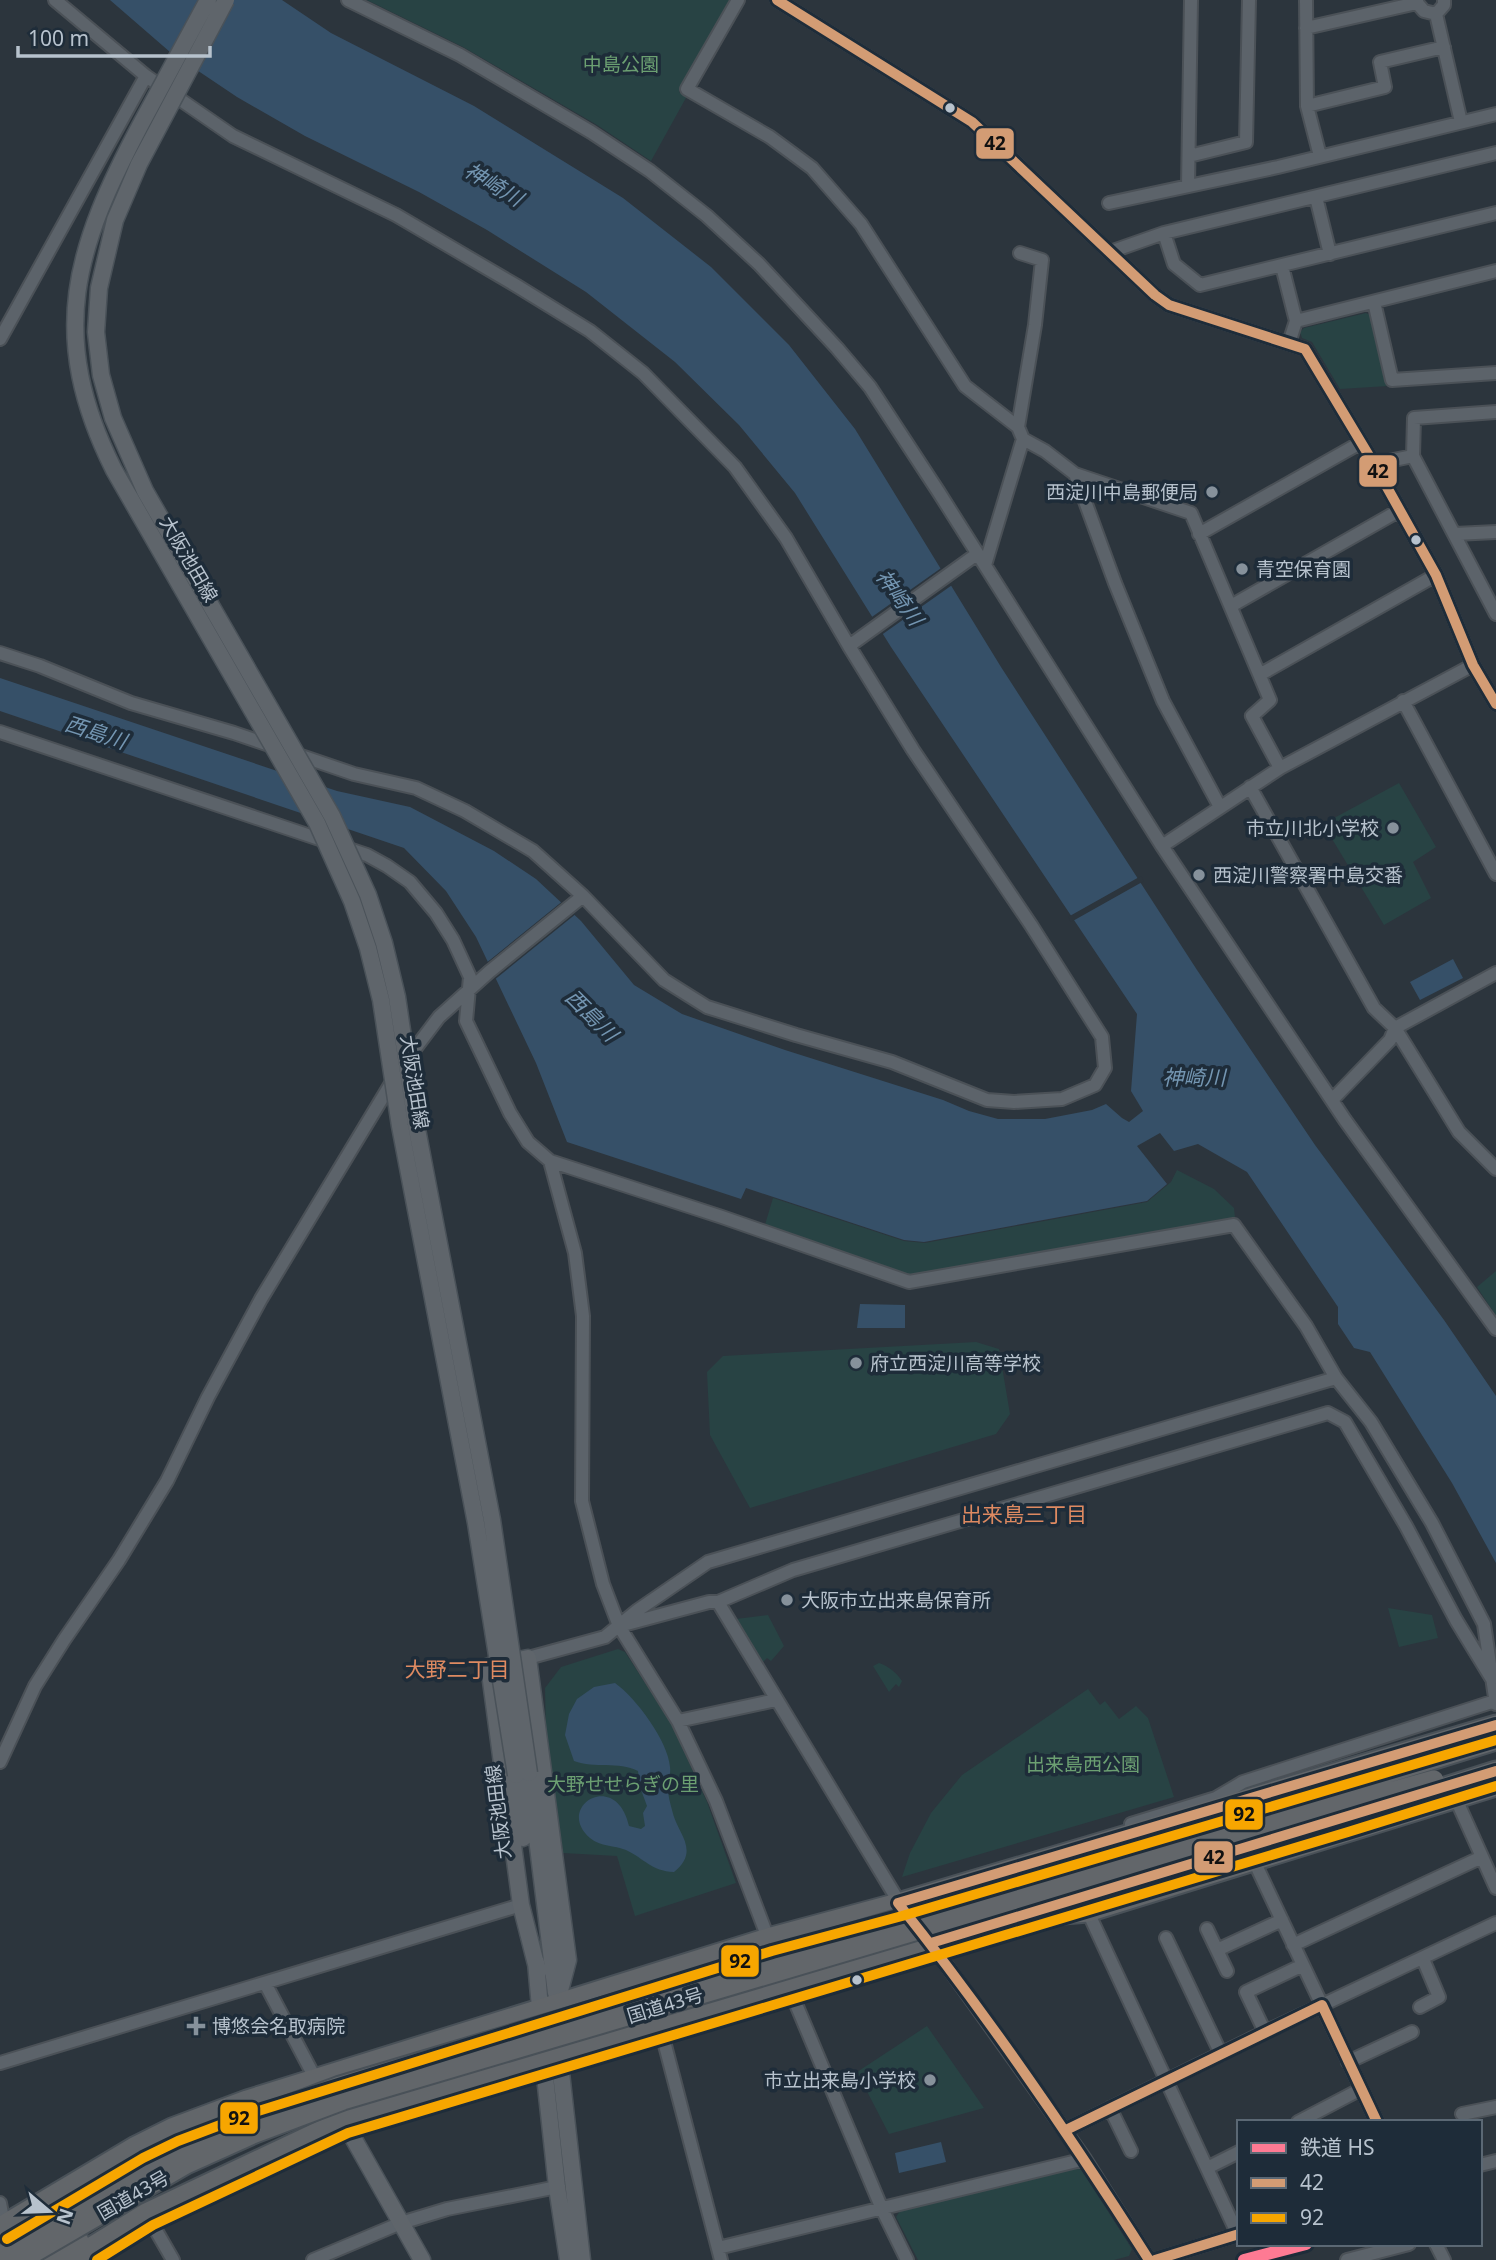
<svg xmlns="http://www.w3.org/2000/svg" width="1496" height="2260" viewBox="0 0 1496 2260" font-family="'Noto Sans','Noto Sans JP',sans-serif">
	<style>
		.green { fill: #284344 }
		.water { fill: #365068 }
		.pier { fill: #2c353d }
		.lines { fill: none; stroke-linecap: round; stroke-linejoin: round }
		.minor-casing { stroke: #4b5157; stroke-width: 16 }
		.major-casing { stroke: #4a5259; stroke-width: 19 }
		.highway-casing { stroke: #495158; stroke-width: 23 }
		.minor { stroke: #5c636a; stroke-width: 12 }
		.major { stroke: #5f656b; stroke-width: 16 }
		.highway { stroke: #62666a; stroke-width: 19 }
		.major-bridge-casing { stroke: #4a5259; stroke-width: 19; stroke-linecap: butt }
		.highway-bridge-casing { stroke: #495158; stroke-width: 23; stroke-linecap: butt }
		.major-bridge { stroke: #5f656b; stroke-width: 16 }
		.highway-bridge { stroke: #62666a; stroke-width: 19 }
		.bus-1-casing { stroke: #1e2c39; stroke-width: 16 }
		.bus-2-casing { stroke: #1e2c39; stroke-width: 16 }
		.bus-1 { stroke: #d39c74; stroke-width: 10 }
		.bus-2 { stroke: #f7a600; stroke-width: 10 }
		.rail-1-casing { stroke: #1e2c39; stroke-width: 18 }
		.rail-1 { stroke: #fe7a93; stroke-width: 12 }
		.bus-dot { fill: #b7c2cd; stroke: #1e2c39; stroke-width: 2.5 }
		.poi-dot { fill: #86919b; stroke: #1e2c39; stroke-width: 2.5 }
		.labels { text-anchor: middle; dominant-baseline: central; stroke-width: 7; stroke-linejoin: round; paint-order: stroke }
		.park-label { font-size: 19px; fill: #6ca072; stroke: #1e2c39 }
		.poi-label { font-size: 19px; fill: #b7c2cd; stroke: #1e2c39; text-anchor: start }
		.street-label { font-size: 19px; fill: #b7c2cd; stroke: #1e2c39 }
		.water-label { font-size: 21px; font-style: italic; fill: #7496b2; stroke: #1e2c39 }
		.neighbourhood-label { font-size: 21px; fill: #de8a61; stroke: #1e2c39 }
		.line-badge { stroke: #1e2c39; stroke-width: 2.5 }
		.pale-badge-label { font-size: 19px; text-anchor: middle; font-weight: bold; fill: #111 }
	</style>
	<rect width="100%" height="100%" fill="#2c353d"/>
	<path class="green" d="M367,0H731L679,92L687,96L651,161L597,125L463,47Z
		M1366,313L1370,315L1388,386L1340,389L1312,342L1302,338L1300,332L1304,328Z
		M1399,783L1436,847L1413,862L1431,898L1384,925L1323,824Z
		M1177,1170L1214,1189L1234,1208L1235,1218L909,1276L764,1228L773,1198L904,1241L925,1243L1147,1202L1171,1182Z
		M1496,1271V1316L1477,1287Z
		M976,1342L999,1349L1010,1414L996,1434L750,1508L710,1435L707,1372L723,1356Z
		M1388,1608L1432,1615L1438,1638L1399,1647Z
		M768,1615L784,1646L771,1661L767,1658L763,1662L736,1619Z
		M618,1649L625,1652L671,1723L707,1802L736,1883L635,1916L617,1856L563,1853L546,1736L545,1688L561,1667Z
		M879,1663C888,1666 896,1672 902,1681L899,1687L896,1684L889,1692L873,1666Z
		M1088,1689L1100,1705L1105,1701L1119,1719L1136,1706L1148,1718L1174,1797L902,1877L910,1853L931,1813L962,1775Z
		M927,2026L984,2108L889,2134L857,2072Z
		M1075,2168L1082,2170L1132,2249L1129,2256L1114,2260H918L896,2217L900,2211Z"/>
	<path class="water" d="M110,0H282L331,33L474,106L623,198L711,267L789,345L855,429L1001,667L1197,970L1315,1145L1444,1320L1496,1396V1563L1452,1483L1370,1352L1354,1348L1338,1324V1307L1247,1172L1198,1144L1174,1151L1160,1133L1137,1146L1167,1184L1147,1201L924,1242L904,1240L746,1188L741,1199L567,1142L536,1063L476,937L446,891L404,848L0,711V678L337,791L410,807L494,851L536,879L581,921L634,985L682,1014L785,1050L943,1100L969,1111L998,1119H1045L1092,1110L1106,1104L1122,1118L1129,1122L1143,1111L1131,1091L1137,1014L891,647L795,493L739,425L675,362L586,292L487,230L419,192L305,136L237,97L170,52Z
		M1453,959L1463,978L1420,1000L1410,982Z
		M860,1304L905,1305V1328H857Z
		M615,1683C636,1698 668,1741 670,1767C671,1774 668,1782 668,1789C668,1795 670,1803 672,1810C677,1834 701,1850 674,1872C651,1871 645,1859 626,1850C614,1845 601,1847 590,1838C554,1807 616,1768 629,1826L641,1829L645,1826L643,1813L647,1806L640,1787L638,1771C618,1761 595,1769 574,1761L565,1735L569,1714L577,1699L594,1687Z
		M941,2142L946,2162L899,2173L895,2153Z"/>
	<path class="pier" d="M944,566L955,583L880,636L869,619Z
		M1141,876L1144,881L1071,922L1068,917Z
		M564,900L577,913L493,981L485,964Z"/>
	<g class="lines">
		<g class="minor-casing">
			<path id="minor" d="M55,0L146,76L233,136L396,215L517,286L590,331L643,373L735,467L786,538L849,646
				M348,0L460,55L591,132L650,171L707,216L759,264L837,348L870,387L938,491L1162,846L1345,1120L1496,1329
				M738,0L687,89L770,137L812,168L861,224L965,386L1018,427
				M777,0L972,122L1155,295L1169,305L1305,349L1374,464L1436,575L1473,665L1496,704
				M1306,0L1307,106L1320,156
				M1417,0V3L1424,11L1436,14L1444,5V0
				M1436,14L1461,122
				M1306,28L1417,3
				M1307,106L1385,87L1380,62L1444,47
				M1189,156L1246,142L1249,0
				M1188,186L1191,0
				M1316,197L1330,254
				M1109,203L1278,167L1496,114
				M1164,233L1174,264L1200,285L1496,213
				M1110,252L1164,233L1496,153
				M1282,266L1296,321
				M1374,302L1392,380L1496,373
				M0,339L146,76
				M1289,343L1296,321L1496,271
				M1496,412L1414,418L1413,456L1496,614
				M1023,439L1045,451L1075,474L1191,513L1270,700L1252,716L1280,768
				M1374,464L1413,456
				M1075,474L1115,583L1163,701L1220,807
				M1199,534L1360,443
				M1455,534L1496,532
				M985,565L1023,439L1018,427L1035,325L1042,260L1020,253
				M1231,606L1400,510
				M0,653L40,666L131,703L234,733L354,774L416,788L465,811L533,851L583,896L664,980L707,1007L796,1035L892,1062L987,1100L1014,1102L1062,1099L1095,1085L1105,1068L1102,1037L1031,925L913,750L849,646L977,554
				M1261,674L1436,575
				M1403,701L1496,874
				M0,732L367,855L387,866L410,882L436,913L453,940L470,977L466,1021L510,1113L528,1142L550,1161L722,1217L909,1282L1234,1225L1306,1326L1336,1378L708,1562L638,1610L605,1637L528,1658
				M1250,787L1374,1008L1395,1028L1459,1132L1496,1169
				M1162,846L1280,768L1473,665
				M405,1062L439,1017L489,972L583,896
				M1332,1100L1390,1040L1395,1028L1496,973
				M550,1161L575,1253L583,1316L582,1501L603,1584L619,1626L678,1721L716,1801L768,1938
				M1336,1378L1371,1422L1432,1523L1484,1624L1496,1704
				M718,1602L902,1907
				M623,1625L709,1602H718L793,1570L1328,1413L1345,1422L1406,1526L1456,1620L1492,1679
				M678,1721L776,1700
				M0,1762L35,1686L64,1640L119,1560L167,1481L208,1397L261,1299L395,1077
				M1456,1799L1496,1888
				M1131,1824L1216,1798L1243,1782L1495,1701
				M1254,1861L1377,2122
				M1088,1912L1238,2235
				M1207,1929L1227,1971
				M927,1938L1085,2159L1149,2260
				M1166,1938L1221,2054
				M1293,1945L1482,1857
				M1217,1950L1282,1920
				M265,1983L315,2078
				M788,1985L882,2209L907,2260
				M1420,2007L1439,1997L1423,1959
				M660,2026L721,2260
				M1265,2032L1246,1992L1303,1965
				M1348,2062L1412,2032
				M0,2063L521,1905
				M1110,2108L1131,2151
				M1462,2114L1496,2107
				M1298,2122L1361,2089
				M1066,2130L1265,2032L1496,1923
				M1480,2165L1496,2161
				M1207,2168L1239,2152
				M0,2203L4,2224
				M146,2213L173,2260
				M1436,2244L1444,2260
				M718,2248L1085,2159
				M313,2260L401,2223L447,2209L557,2187
				M1155,2260L1239,2234
				M1347,2260L1409,2244"/>
		</g>
		<g class="major-casing">
			<path id="major" d="M529,1773L556,1993
				M516,1775L523,1838
				M536,1962L541,2019
				M538,1972L521,1905L489,1666L528,1658L568,1960L557,2002
				M558,2046L582,2260
				M542,2049L557,2187L568,2260
				M343,2120L422,2260"/>
		</g>
		<g class="highway-casing">
			<path id="highway" d="M1428,1761L1496,1740
				M1051,1915L1088,1912L1496,1786
				M0,2227L136,2146L172,2128L247,2100L768,1938L898,1903L1496,1725
				M0,2242L29,2224
				M47,2260L79,2241
				M70,2260L146,2213L343,2120L660,2026L788,1985L1108,1889L1344,1819L1496,1771"/>
		</g>
		<use href="#minor" class="minor"/>
		<use href="#major" class="major"/>
		<use href="#highway" class="highway"/>
		<g class="major-bridge-casing">
			<path id="major-bridge" d="M208,0C186,41 164,81 142,122C75,248 46,334 114,470L317,823L352,901L368,948L381,1000L400,1126L476,1523L516,1775
				M226,0L139,164L115,220L99,288L96,332L101,375L113,418L145,491L332,816L368,895L384,943L397,997L416,1124L492,1520L529,1773"/>
		</g>
		<g class="highway-bridge-casing">
			<path id="highway-bridge" d="M0,2256C59,2220 118,2182 181,2151C232,2125 287,2106 340,2086L1428,1761
				M21,2260L186,2164L255,2133L343,2100L1303,1816L1434,1780"/>
		</g>
		<use href="#major-bridge" class="major-bridge"/>
		<use href="#highway-bridge" class="highway-bridge"/>
		<g class="bus-1-casing">
			<path id="bus-1" d="M777,0L972,122L1155,295L1169,305L1305,349L1374,464L1436,575L1473,665L1496,704
				M931,1943L1496,1771
				M1066,2130L1322,2005L1377,2122
				M1149,2260C1071,2137 989,2017 898,1903L1496,1725
				M1155,2260L1239,2234"/>
		</g>
		<g class="bus-2-casing">
			<path id="bus-2" d="M7,2239L143,2158L178,2141L252,2113L772,1951L902,1916L1496,1740
				M97,2260L153,2225L348,2133L1348,1832L1496,1786"/>
		</g>
		<use href="#bus-1" class="bus-1"/>
		<use href="#bus-2" class="bus-2"/>
		<g class="rail-1-casing">
			<path id="rail-1" d="M1244,2260L1306,2244"/>
		</g>
		<use href="#rail-1" class="rail-1"/>
	</g>
	<g class="bus-dot">
		<circle cx="950" cy="108" r="6"/>
		<circle cx="1416" cy="540" r="6"/>
		<circle cx="857" cy="1980" r="6"/>
	</g>
	<g class="poi-dot">
		<circle cx="1212" cy="492" r="7"/>
		<circle cx="1242" cy="569" r="7"/>
		<circle cx="1393" cy="828" r="7"/>
		<circle cx="1199" cy="875" r="7"/>
		<circle cx="856" cy="1363" r="7"/>
		<circle cx="787" cy="1600" r="7"/>
		<path d="M192.5 2015.5h7v7h7v7h-7v7h-7v-7h-7v-7h7z"/>
		<circle cx="930" cy="2080" r="7"/>
	</g>
	<g class="labels">
		<g class="park-label">
			<text x="621" y="64">中島公園</text>
			<text x="1083" y="1764">出来島西公園</text>
			<text x="623" y="1784">大野せせらぎの里</text>
		</g>
		<g class="poi-label">
			<text x="1198" y="492" text-anchor="end">西淀川中島郵便局</text>
			<text x="1256" y="569">青空保育園</text>
			<text x="1379" y="828" text-anchor="end">市立川北小学校</text>
			<text x="1213" y="875">西淀川警察署中島交番</text>
			<text x="870" y="1363">府立西淀川高等学校</text>
			<text x="801" y="1600">大阪市立出来島保育所</text>
			<text x="212" y="2026">博悠会名取病院</text>
			<text x="916" y="2080" text-anchor="end">市立出来島小学校</text>
		</g>
		<g class="street-label">
			<text transform="translate(189 559) rotate(60)">大阪池田線</text>
			<text transform="translate(415 1082) rotate(81)">大阪池田線</text>
			<text transform="translate(498 1812) rotate(-97)">大阪池田線</text>
			<text transform="translate(665 2005) rotate(-17)">国道43号</text>
			<text transform="translate(133 2195) rotate(-30)">国道43号</text>
		</g>
		<g class="water-label">
			<text transform="translate(494 184) rotate(31)">神崎川</text>
			<text transform="translate(900 597) rotate(54)">神崎川</text>
			<text transform="translate(96 732) rotate(18)">西島川</text>
			<text transform="translate(592 1015) rotate(45)">西島川</text>
			<text x="1194" y="1077">神崎川</text>
		</g>
		<g class="neighbourhood-label">
			<text x="1024" y="1514">出来島三丁目</text>
			<text x="457" y="1669">大野二丁目</text>
		</g>
	</g>
	<g class="line-badge">
		<rect x="975" y="127" width="40" height="33" rx="7" fill="#d39c74"/>
		<rect x="1358" y="454" width="40" height="34" rx="7" fill="#d39c74"/>
		<rect x="1224" y="1798" width="40" height="33" rx="7" fill="#f7a600"/>
		<rect x="1193" y="1840" width="41" height="34" rx="7" fill="#d39c74"/>
		<rect x="720" y="1944" width="40" height="34" rx="7" fill="#f7a600"/>
		<rect x="219" y="2101" width="40" height="34" rx="7" fill="#f7a600"/>
	</g>
	<g class="pale-badge-label">
		<text x="995" y="150">42</text>
		<text x="1378" y="478">42</text>
		<text x="1244" y="1821">92</text>
		<text x="1214" y="1864">42</text>
		<text x="740" y="1968">92</text>
		<text x="239" y="2125">92</text>
	</g>
	<rect x="1237" y="2120" width="245" height="126" fill="#1e2c39" stroke="#5b6874" stroke-width="2"/>
	<rect x="1251" y="2143" width="35" height="10" fill="#fe7a93" stroke="#5b6874" stroke-width="2"/>
	<text x="1300" y="2155" font-size="21" fill="#b7c2cd">鉄道 HS</text>
	<rect x="1251" y="2178" width="35" height="10" fill="#d39c74" stroke="#5b6874" stroke-width="2"/>
	<text x="1300" y="2190" font-size="21" fill="#b7c2cd">42</text>
	<rect x="1251" y="2213" width="35" height="10" fill="#f7a600" stroke="#5b6874" stroke-width="2"/>
	<text x="1300" y="2225" font-size="21" fill="#b7c2cd">92</text>
	<g transform="translate(49 2211) rotate(109)" stroke="#1e2c39" stroke-width="5" paint-order="stroke">
	<path d="M0-5L12 26L0 18L-12 26Z" fill="#b7c2cd"/>
	<text y="-10" font-size="19" font-weight="bold" text-anchor="middle" fill="#b7c2cd">N</text>
	</g>
	<path d="M18 46v10h192v-10" fill="none" stroke="#b7c2cd" stroke-width="3.5"/>
	<text x="28" y="46" font-size="21" fill="#b7c2cd" stroke="#1e2c39" stroke-width="5" paint-order="stroke">100 m</text>
</svg>
